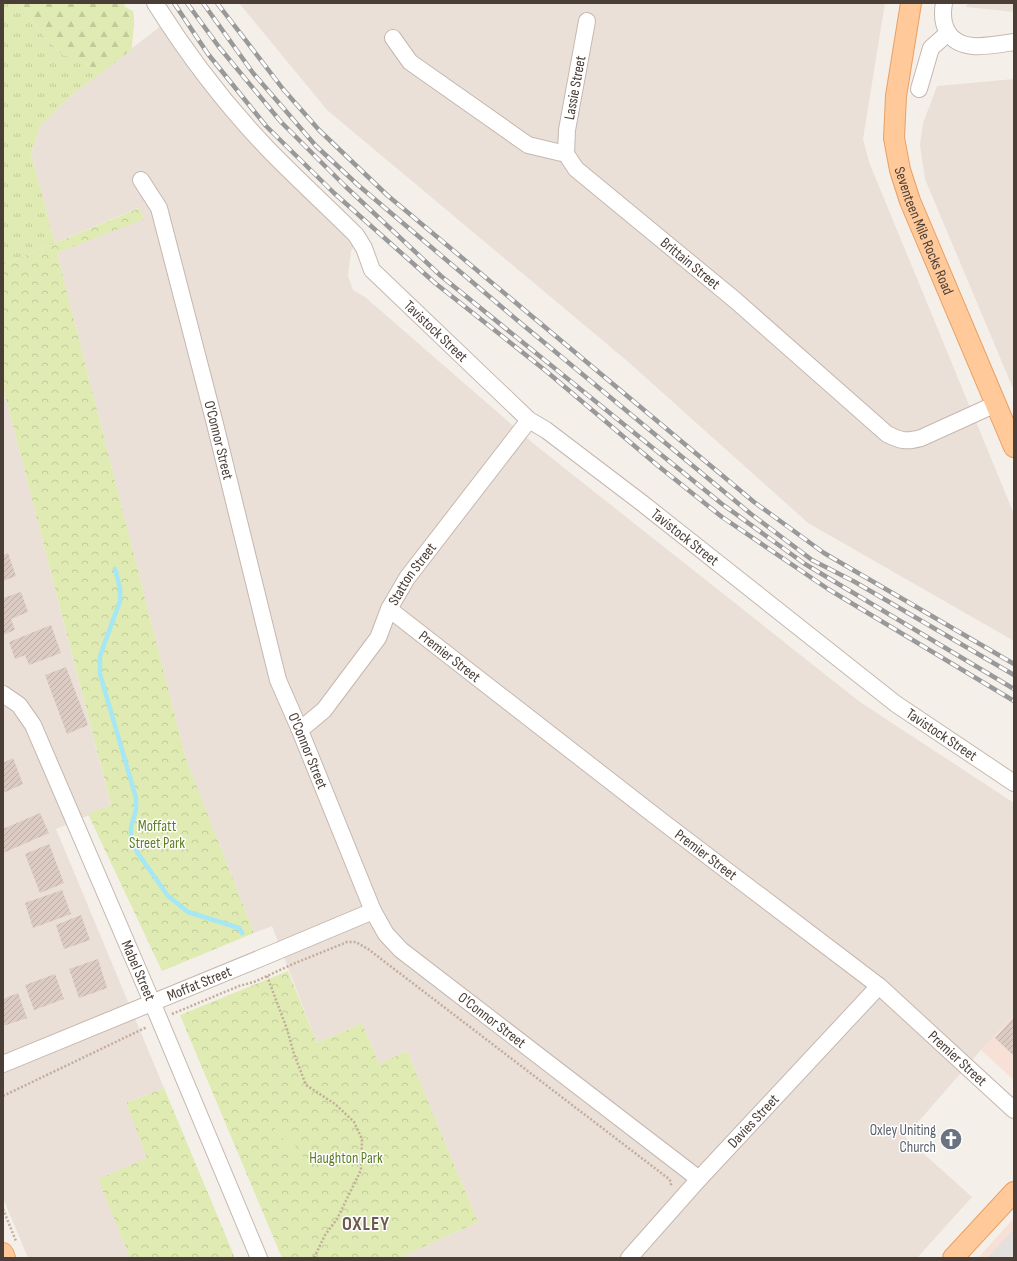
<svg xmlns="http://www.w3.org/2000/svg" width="1017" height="1261" viewBox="0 0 1017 1261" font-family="'Sofia Sans Condensed',sans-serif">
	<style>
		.residential { fill: #eae0d8 }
		.commercial { fill: #f7e0d5 }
		.grass { fill: url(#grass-tufts) }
		.forest { fill: url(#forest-firs) }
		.park { fill: url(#park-crowns) }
		.pitch { fill: #dfebb2 }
		.parking { fill: #e4e0de }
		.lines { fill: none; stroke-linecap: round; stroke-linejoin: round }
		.stream { stroke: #a5e7f4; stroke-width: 4.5 }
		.building { fill: url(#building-hatch) }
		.minor-casing { stroke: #c5b7af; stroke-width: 18 }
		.major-casing { stroke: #e9a065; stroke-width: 22 }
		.path { stroke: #c4ac9c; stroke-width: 2.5; stroke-dasharray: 2 2; stroke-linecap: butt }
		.minor { stroke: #fff; stroke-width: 16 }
		.major { stroke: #ffc999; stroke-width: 20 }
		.rail-casing { stroke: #999; stroke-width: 4.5 }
		.rail { stroke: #fff; stroke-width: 3; stroke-dasharray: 9; stroke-linecap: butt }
		.labels { text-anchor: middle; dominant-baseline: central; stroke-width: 3; stroke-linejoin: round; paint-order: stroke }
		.street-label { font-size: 15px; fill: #4a3e37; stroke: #fff }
		.park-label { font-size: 15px; fill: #5e7f27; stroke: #fff }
		.worship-label { font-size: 15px; fill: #5b616d; stroke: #fff; text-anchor: end }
		.district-label { font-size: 19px; font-weight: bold; letter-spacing: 1px; fill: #6d594e; stroke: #fff }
	</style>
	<defs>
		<pattern id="grass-tufts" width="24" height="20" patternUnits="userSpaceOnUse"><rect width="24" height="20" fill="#dfebb2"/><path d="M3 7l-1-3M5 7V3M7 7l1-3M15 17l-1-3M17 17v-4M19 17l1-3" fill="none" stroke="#c1cb9a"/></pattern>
		<pattern id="forest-firs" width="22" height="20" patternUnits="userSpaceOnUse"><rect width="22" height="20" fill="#dfebb2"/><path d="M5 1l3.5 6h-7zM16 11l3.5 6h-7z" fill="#c1cb9a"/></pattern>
		<pattern id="park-crowns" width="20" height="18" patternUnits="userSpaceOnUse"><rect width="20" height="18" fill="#dfebb2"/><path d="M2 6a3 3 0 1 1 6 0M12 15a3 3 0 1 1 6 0" fill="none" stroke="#c1cb9a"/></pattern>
		<pattern id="building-hatch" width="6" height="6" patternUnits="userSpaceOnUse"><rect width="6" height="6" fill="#dbcbc2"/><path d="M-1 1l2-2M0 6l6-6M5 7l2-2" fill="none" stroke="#bdafa7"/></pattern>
	</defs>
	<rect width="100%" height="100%" fill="#f5efea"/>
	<path class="residential" d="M239,3H885L863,139L869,162L1014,514V641L808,523L626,360L327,110Z
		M968,3H1014V12L966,7Z
		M162,25L356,243L351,251L348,276L353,290L365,297L534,444L860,702L1014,803V1015L981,1050L905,1137L972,1197L917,1258H399L478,1222L407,1051L379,1064L362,1023L317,1043L272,926L254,933L186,759L57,253L144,218L138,208L55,243L31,154L40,126L74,93Z
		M1014,79V391L925,179L920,145L923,123L937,86Z
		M3,387L111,806L56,829L164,1088L126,1103L148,1158L99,1179L130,1258H28L3,1198Z"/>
	<path class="commercial" d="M1014,1015V1080L981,1050Z
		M1014,1218V1258H978Z"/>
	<path class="grass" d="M3,3H20L41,33L63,55L78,58L94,69L97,76L74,93L40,126L31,154L55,243L3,265Z"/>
	<path class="forest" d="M20,3H124L125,7L133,11C136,25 132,34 132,49L97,76L94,69L78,58L63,55L41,33Z"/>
	<path class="park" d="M139,208L144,219L57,253L186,759L254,933L162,971L88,814L111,805L3,387V265Z
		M288,971L317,1043L362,1023L379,1064L407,1051L478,1222L399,1258H282L180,1015Z
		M164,1088L235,1258H130L98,1179L147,1158L126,1103Z"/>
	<path class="pitch" d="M277,1121L309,1165L304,1168L272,1124Z"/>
	<path class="parking" d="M1014,1229V1258H987Z"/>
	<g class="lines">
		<path class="stream" d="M115,569L120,588V601L100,656V674L136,798V810L131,827V839L137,852L168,896L188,912L239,928L242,933"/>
	</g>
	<path class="building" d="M8,553L16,576L3,581V555Z
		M21,592L28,612L11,619L15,630L3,635V598Z
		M51,625L61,653L29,665L25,655L15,659L9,642Z
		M66,667L88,725L67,734L45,675Z
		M13,758L23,784L3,793V763Z
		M40,813L49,833L3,853V829Z
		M49,844L64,883L40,893L25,854Z
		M62,890L71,914L33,928L25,903Z
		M81,915L90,940L64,949L56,925Z
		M98,959L107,988L79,998L69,969Z
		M55,974L64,999L34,1010L25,985Z
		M18,993L27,1018L3,1026V999Z
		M1014,1017V1056L995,1038Z"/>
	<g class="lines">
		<g class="minor-casing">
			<g id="minor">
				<path id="s1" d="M155,3C187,54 225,104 267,148C296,178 327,206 356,235L364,248L372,270L529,420L546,430L642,503L896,704L1014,783"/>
				<path d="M944,3C940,25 948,44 973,46C986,47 1001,44 1014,42"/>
				<path id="s2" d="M393,38L410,62L528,145L566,154L576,169L735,300L887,434C901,441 906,442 921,438L996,404"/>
				<path d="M919,89L931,48L948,33"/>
				<path id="s3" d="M566,154L567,130L587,21"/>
				<path id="s4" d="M141,180L159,208L215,424L278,680L299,728L373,911L386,934L401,950L699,1179"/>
				<path id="s5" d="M389,609L663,822L879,986L1014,1110"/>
				<path id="s6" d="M3,694L19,705L33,725L152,1002L259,1258"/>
				<path id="s7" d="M299,728L306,725L324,710L378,638L389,609L407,578L529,420"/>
				<path id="s8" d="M3,1064L261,958L373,911"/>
				<path id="s9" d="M629,1258L699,1179L879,986"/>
			</g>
		</g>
		<g class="major-casing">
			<g id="major">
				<path id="s10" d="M911,3L896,96L894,138L900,170L910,201L1014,447"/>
				<path d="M3,1253L5,1258"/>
				<path d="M953,1258L1014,1192"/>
			</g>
		</g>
		<path class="path" d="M267,976L287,1029L294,1054L306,1085L335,1104L354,1122L362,1139L361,1170L337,1219L325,1235L314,1258
			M172,1014L239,986L254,982L293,964L347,942H356L368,949L669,1179L671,1182V1186
			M3,1096L147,1027
			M3,1209L16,1241"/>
		<use href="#minor" class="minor"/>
		<use href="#major" class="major"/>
		<g class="rail-casing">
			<path id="rail" d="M174,3L208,54L266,126L334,193L435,283L546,371L657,465L722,517L828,589L1014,701
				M187,3L219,47L281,122L345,186L441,276L722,504L805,564L1014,689
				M203,3L253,73L316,146L358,185L517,320L751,514L812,560L855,582L1014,675
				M217,3L283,89L319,130L387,195L754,502L824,553L1014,664"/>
		</g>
		<use href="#rail" class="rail"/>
	</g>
	<defs>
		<g id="church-disc" transform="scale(1.15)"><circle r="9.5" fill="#6b7280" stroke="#fff"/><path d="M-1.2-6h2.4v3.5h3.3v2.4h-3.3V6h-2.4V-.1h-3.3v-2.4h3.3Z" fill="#fff"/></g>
	</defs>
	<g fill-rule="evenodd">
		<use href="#church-disc" x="951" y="1139"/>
	</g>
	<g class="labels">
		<g class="street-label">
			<text stroke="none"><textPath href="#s3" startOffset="67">Lassie Street</textPath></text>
			<text stroke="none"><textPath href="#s10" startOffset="234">Seventeen Mile Rocks Road</textPath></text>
			<text stroke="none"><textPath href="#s2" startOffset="379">Brittain Street</textPath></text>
			<text stroke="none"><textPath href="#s1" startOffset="435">Tavistock Street</textPath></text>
			<text stroke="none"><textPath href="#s4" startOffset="273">O'Connor Street</textPath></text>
			<text stroke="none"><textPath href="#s1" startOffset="759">Tavistock Street</textPath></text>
			<text stroke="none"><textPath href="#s7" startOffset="194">Statton Street</textPath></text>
			<text stroke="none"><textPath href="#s5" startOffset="77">Premier Street</textPath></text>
			<text stroke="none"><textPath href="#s1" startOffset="1083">Tavistock Street</textPath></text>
			<text stroke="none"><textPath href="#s4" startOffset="597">O'Connor Street</textPath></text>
			<text stroke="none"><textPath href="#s5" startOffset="401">Premier Street</textPath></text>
			<text stroke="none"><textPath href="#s6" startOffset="311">Mabel Street</textPath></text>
			<text stroke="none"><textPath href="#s8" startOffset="212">Moffat Street</textPath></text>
			<text stroke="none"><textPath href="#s4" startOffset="933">O'Connor Street</textPath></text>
			<text stroke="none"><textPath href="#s5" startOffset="725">Premier Street</textPath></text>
			<text stroke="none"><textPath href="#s9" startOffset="185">Davies Street</textPath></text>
		</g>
		<g class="park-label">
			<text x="157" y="826">Moffatt<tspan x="157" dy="17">Street Park</tspan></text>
			<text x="346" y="1158">Haughton Park</text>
		</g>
		<g class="worship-label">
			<text x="936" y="1130">Oxley Uniting<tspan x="936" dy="17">Church</tspan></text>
		</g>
		<g class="district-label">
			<text x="366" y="1224">OXLEY</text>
		</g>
	</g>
	<rect width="1017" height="1261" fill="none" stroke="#4a3e37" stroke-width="8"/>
</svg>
